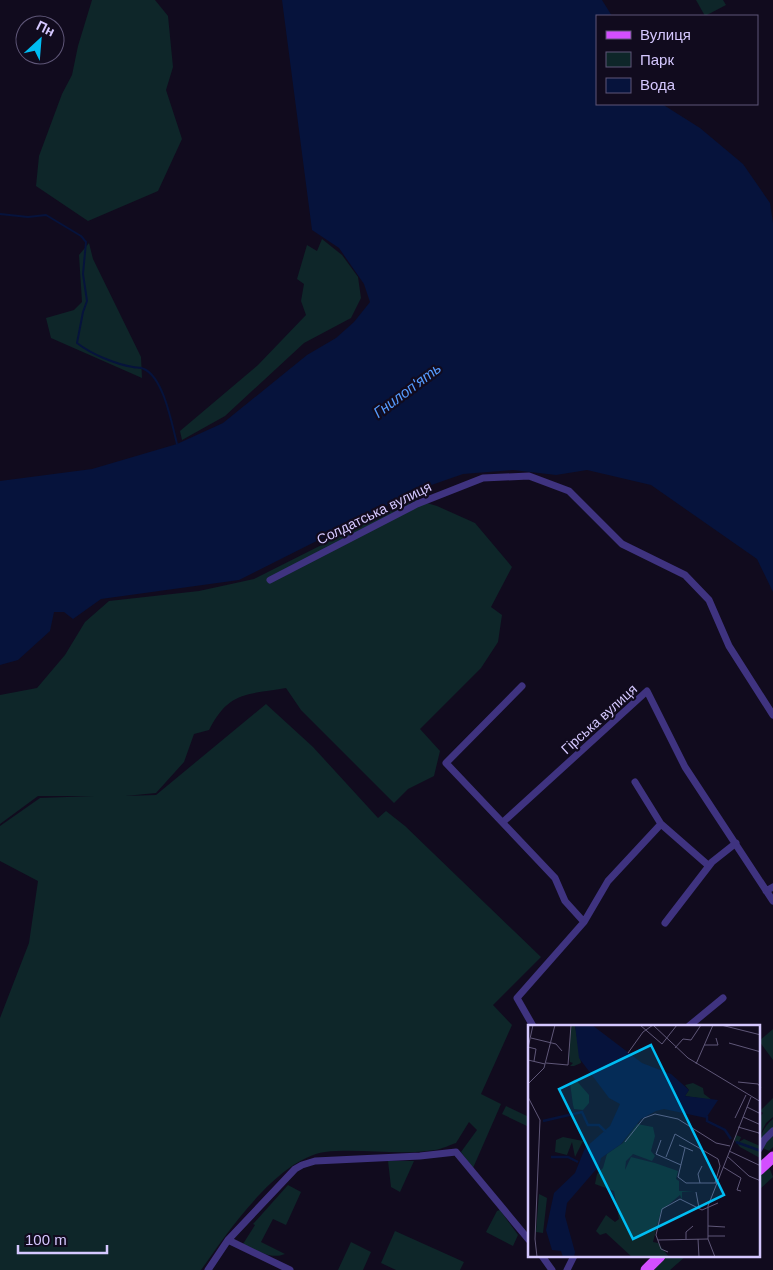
<svg xmlns="http://www.w3.org/2000/svg" width="773" height="1270" viewBox="0 0 773 1270" font-family="Helvetica,sans-serif">
	<style>
		.green { fill: #0e2629 }
		.water { fill: #06133c }
		.lines { fill: none; stroke-linecap: round; stroke-linejoin: round }
		.stream { stroke: #06133c; stroke-width: 2 }
		.street { stroke: #3f3380; stroke-width: 7 }
		.primary { stroke: #d34fff; stroke-width: 11 }
		.labels { text-anchor: middle; dominant-baseline: central; stroke-width: 4.5; stroke-linejoin: round; paint-order: stroke }
		.street-label { font-size: 14px; fill: #d5c8ff; stroke: #110b1e }
		.water-label { font-size: 15px; font-style: italic; fill: #569cff; stroke: #110b1e }
		.inset-river { fill: none; stroke: #06133c; stroke-width: 2.5 }
		.inset-road { fill: none; stroke: #5f5778; stroke-width: 1 }
		.view { fill: #00bdf3; fill-opacity: 0.15; stroke: #00bdf3; stroke-width: 2.5 }
		.inset-edge { fill: none; stroke: #d5c8ff; stroke-width: 2.5 }
	</style>
	<rect width="100%" height="100%" fill="#110b1e"/>
	<path class="green" d="M92,0H155L168,16L173,67L166,90L182,139L158,191L88,221L36,186L39,156L62,94L72,75L78,46Z
		M696,0H723L726,5L705,16Z
		M322,239L342,255L358,277L361,298L351,318L304,343L225,416L182,440L180,431L258,365L306,315L301,301L304,284L297,279L307,245L317,251Z
		M89,243L93,259L141,357L142,378L51,338L46,318L74,310L82,302L79,255Z
		M413,499L437,506L475,523L512,567L491,607L502,615L498,642L481,668L420,729L440,751L434,776L408,789L394,803L301,710L286,688C246,695 229,691 209,730L194,734L184,762L156,793L125,796L156,795L266,704L313,747L378,818L386,811L405,826L541,957L493,1005L512,1025L481,1094L501,1104L473,1168L461,1152L477,1130L469,1122L456,1143C450,1145 442,1149 435,1150C400,1156 360,1148 325,1152C277,1159 227,1233 201,1270H0V1018L29,943L38,881L0,861V826L40,798L94,796H38L0,824V695L37,688L65,655L85,622L109,601L199,591L254,579Z
		M773,1029V1060L759,1041Z
		M773,1098V1117L766,1123L759,1137V1118L763,1113L760,1111Z
		M506,1106L529,1117V1127L502,1114Z
		M773,1119V1147L769,1151L759,1146C759,1136 765,1125 773,1119Z
		M388,1161H414L400,1192L391,1187Z
		M769,1167L773,1177L759,1190V1176Z
		M288,1185L301,1192L286,1225L273,1219L261,1242L285,1254C270,1260 257,1250 243,1244L255,1225L253,1224Z
		M500,1210L518,1235L513,1246L486,1232L497,1211Z
		M395,1231L464,1262L460,1270H396L381,1263Z
		M351,1242L371,1252L363,1270H338Z
		M667,1256H686L670,1270H653Z"/>
	<path class="water" d="M282,0H602L612,16H597V104H662L700,128L743,164L770,203L773,223V592L757,559L651,485L587,470L556,475L513,470L463,474L420,489L239,580L101,599L73,619L64,612H54L50,631L18,660L0,665V481L92,469L177,444L223,423L307,355L336,338L354,322L370,302L364,284L339,248L312,230Z"/>
	<g class="lines">
		<path class="stream" d="M0,214L28,217L46,215L81,236L86,242L83,274L87,301L83,312L77,343C91,354 115,364 133,367C136,368 141,367 144,369C164,378 172,425 177,444"/>
		<path class="street" d="M270,580L417,504L483,478L529,476L569,491L622,544L685,575L709,600L729,646L773,715
			M522,686L446,763L555,878L565,901L584,922
			M635,782L661,824L709,866
			M503,822L647,691L685,767L773,901
			M766,891L773,887
			M665,923L712,862L736,843
			M533,1026L517,998L584,922L608,881L661,824
			M689,1026L723,998
			M759,1149L764,1140L773,1131
			M228,1240L290,1270
			M542,1256L552,1270
			M208,1270L228,1240L295,1169L302,1165L315,1161L420,1156L456,1152L529,1240
			M567,1270L574,1256"/>
		<path class="primary" d="M759,1170L773,1157
			M646,1270L660,1256"/>
	</g>
	<g class="labels">
		<g class="street-label">
			<text transform="translate(374 513) rotate(-26)">Солдатська вулиця</text>
			<text transform="translate(599 719) rotate(-42)">Гірська вулиця</text>
		</g>
		<g class="water-label">
			<text transform="translate(407 390) rotate(-37)">Гнилоп'ять</text>
		</g>
	</g>
	<g transform="translate(528 1025)">
		<rect width="232" height="232" fill="#110b1e"/>
		<path d="M47,0L53,38L46,41H42L45,38L42,37L41,30L43,1ZM47,54L61,70V78L55,85L46,84L45,80L42,58ZM165,58L175,63L176,69L184,75L157,71L161,65L157,60ZM109,99L125,102L127,111L123,126L127,131L124,136L105,129L98,136L97,145L103,132L127,138L150,146L148,154L151,156V166H166L154,167V175L152,170L133,186L125,217L130,218L141,232H104L78,208L72,210L68,206L78,190L87,197L91,194L86,166L67,159L69,149L75,143L79,129L95,118ZM208,110L213,112L211,117L216,114L232,121V133L212,122L206,115ZM35,112L55,116L47,132L44,117L39,130L27,127L28,115ZM11,169L19,173L15,208L8,207Z" fill="#0e2629"/>
		<path d="M47,0H64L114,38L143,49L161,65L157,71L190,75L178,93L136,84L128,86L113,94L93,119L73,133L71,141L39,178L37,191L47,227L46,232H35L33,226L24,225L18,205L26,168L47,148L57,123L82,101L92,79L81,73L51,33Z" fill="#06133c"/>
		<path class="inset-river" d="M179,91V96L197,105L203,114M15,96L54,87L60,100H71L78,107M208,117L233,126M23,132H40L50,137"/>
		<path class="inset-road" d="M112,0L134,19L149,0M125,0L160,33L233,77M193,0L233,10M3,13L28,19L34,26M201,18L233,27M176,20H190L188,13M0,22L8,24L6,36M0,23L5,0M147,23L155,14L163,15L173,0M100,28L115,7L125,0M0,35L17,39M18,38L40,40L43,0M168,39L185,0M210,57L230,59L233,63M0,59L16,43L27,0M0,72L12,95L7,214L9,232M219,82L233,89M215,92L233,100M207,93L218,70M210,102L231,108L233,114M133,115L128,129L153,140M97,117L116,93L127,89L150,94L188,118L202,121M151,120L165,126M157,123L150,152L158,158H189M201,126L233,141M199,131L221,151L233,156M138,132L147,109L190,134L192,141L187,158M195,142L213,153L209,165L213,166M172,158L170,149L174,141M168,167L171,183M180,201L197,202M180,211H197M158,214V207L165,201M170,214L171,232M130,215L180,214M140,227L133,224L128,210L134,184L152,174L174,185L190,178M187,232L180,214V181L223,72"/>
		<path class="view" d="M123,20L196,170L105,214L31,64Z"/>
		<rect width="232" height="232" class="inset-edge"/>
	</g>
	<rect x="596" y="15" width="162" height="90" fill="#110b1e" stroke="#5f5778"/>
	<rect x="606" y="31" width="25" height="8" fill="#d34fff" stroke="#5f5778"/>
	<text x="640" y="40" font-size="15" fill="#d5c8ff">Вулиця</text>
	<rect x="606" y="52" width="25" height="15" fill="#0e2629" stroke="#5f5778"/>
	<text x="640" y="65" font-size="15" fill="#d5c8ff">Парк</text>
	<rect x="606" y="78" width="25" height="15" fill="#06133c" stroke="#5f5778"/>
	<text x="640" y="90" font-size="15" fill="#d5c8ff">Вода</text>
	<g transform="translate(40 40) rotate(26)"><circle r="24" fill="#110b1e" stroke="#5f5778"/>
	<path d="M0-4L9 19L0 12L-9 19Z" fill="#00bdf3"/>
	<text y="-8" font-size="14" font-weight="bold" text-anchor="middle" fill="#d5c8ff">Пн</text>
	</g>
	<path d="M18 1245v8h89v-8" fill="none" stroke="#d5c8ff" stroke-width="2.5"/>
	<text x="25" y="1245" font-size="15" fill="#d5c8ff" stroke="#110b1e" stroke-width="4" paint-order="stroke">100 m</text>
</svg>
